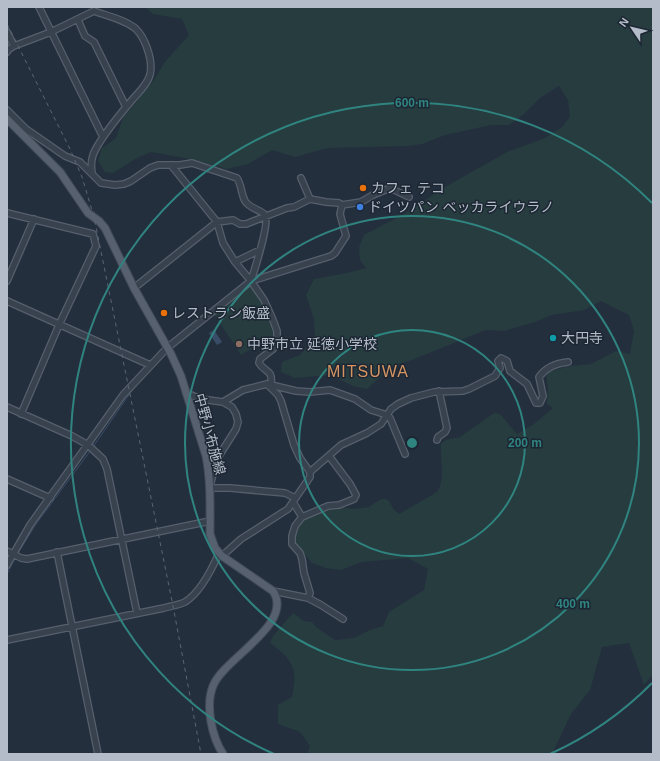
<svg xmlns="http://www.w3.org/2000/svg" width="660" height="761" viewBox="0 0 660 761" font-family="Arial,'Noto Sans JP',sans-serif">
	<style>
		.green { fill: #263c3f }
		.water { fill: #394c67 }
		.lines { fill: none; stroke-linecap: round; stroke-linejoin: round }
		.stream { stroke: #394c67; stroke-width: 1 }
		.minor-casing { stroke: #565f6c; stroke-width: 8 }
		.major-casing { stroke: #414a57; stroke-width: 9 }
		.minor { stroke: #38414e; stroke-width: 5.5 }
		.major { stroke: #56606e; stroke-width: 7 }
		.rail { stroke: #5a6575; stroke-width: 1; stroke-dasharray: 4 4; stroke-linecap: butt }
		.ring { fill: none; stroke: #308480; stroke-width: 2 }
		.food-dot { fill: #e8710a; stroke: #1d2633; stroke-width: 1.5 }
		.shop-dot { fill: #3f7fe0; stroke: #1d2633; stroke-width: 1.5 }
		.culture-dot { fill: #0f9aa8; stroke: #1d2633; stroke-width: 1.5 }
		.education-dot { fill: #8d6e63; stroke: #1d2633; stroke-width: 1.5 }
		.labels { text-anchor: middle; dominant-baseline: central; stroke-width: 3; stroke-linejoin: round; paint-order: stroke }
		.poi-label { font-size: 14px; fill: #b4bcc9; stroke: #1d2633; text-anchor: start }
		.street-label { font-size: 14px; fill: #b4bcc9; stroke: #1d2633 }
		.quarter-label { font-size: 16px; letter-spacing: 1px; fill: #d59563; stroke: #1d2633 }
		.centre { fill: #308480; stroke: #1d2633; stroke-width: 2 }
		.ring-label { font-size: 12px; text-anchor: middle; font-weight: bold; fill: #308480; stroke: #1d2633; stroke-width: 3; stroke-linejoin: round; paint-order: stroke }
	</style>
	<rect width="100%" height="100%" fill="#242f3e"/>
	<path class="green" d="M145,7H653V674L644,685L629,643L602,647L590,690L571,714L552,754H307L310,746L300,732L278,724V705L292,697C298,668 293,660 270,643L273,636L293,613L304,621L312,622L316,627L335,640L354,638L370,630L383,626L389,612L424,590L428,569L408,558L361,562L341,570L326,568L312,563L295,543V535L298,527L305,519L327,509L342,507L353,509L369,507L381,499H386L389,501L394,510L399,514L437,492C446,478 440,460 441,444L446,440L460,437L494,413L500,414L517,434L534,424L553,408L547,404L548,389L546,372L571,366L591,364L616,351L630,354L634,331L629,315L601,301L584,310L552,315L535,322L504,331L486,330L409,361L392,366L367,389L353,386L330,375L295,378L281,372L282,362L300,355L315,338L314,319L306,295L314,279L347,273L366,268L360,260L359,247L364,235L404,214L445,187L509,151L543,139L562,127L570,117L568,100L559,86L540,98L523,115L509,125H491L445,135L422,144L408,146L327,148L295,157L272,150L248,164L227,169L190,159L151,152L137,158L113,173L105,172L98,161L102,148L116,138L123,118L154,80L164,63L189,35L182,19L153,14Z
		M251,285L262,301L275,331V335L241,355L214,314Z"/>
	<path class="water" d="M214,330L222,342L217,345L209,333Z"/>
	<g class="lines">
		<path class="stream" d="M53,160L63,169L88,207
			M93,212L101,219
			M152,367L166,354
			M93,447L135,386
			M18,553L36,524L91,450
			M7,574L15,558"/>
		<g class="minor-casing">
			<path id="minor" d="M39,7L103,137
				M78,20L85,36L94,42L126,107
				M7,32L14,46
				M7,52L9,49L14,46L51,32L94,11C107,16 126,20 136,29C141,34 145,42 147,48C150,56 152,66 150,75C147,85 139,92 132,100C121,113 99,139 93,155C91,161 91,167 92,173
				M7,110L26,129L65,156L80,162L101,183L115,185L124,184L131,181L150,168L158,165H180L192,163L237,178C242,186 241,194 245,201C250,209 260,209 265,215C270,223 254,271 251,281
				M171,165L217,222L223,243L235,262L251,281L264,300L273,320L277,331V339L273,349L260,359L259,363C265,373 273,369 271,384
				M301,178L310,199
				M7,213L93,234L96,246L59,325L21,414
				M235,262L260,250
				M7,281L34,219
				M134,288L217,222L233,220L240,224H246L287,208L294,207L310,199L326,202L339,203L342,205L361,202L373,195L390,188L409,197
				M7,301L150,365
				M267,384L278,395L281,401L294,445L300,458L310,472
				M186,393L201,399L223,402L232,407L236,414L238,422L236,429L217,459L211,482
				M223,402L243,390L267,384L296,391L310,392L330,390L355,399L371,410L387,415L390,418L405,454
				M7,407L72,436L88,445L103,459L107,469L137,613
				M437,440L438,437L445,432L447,428L439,391
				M7,479L50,498
				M210,488H230L285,493L295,498
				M293,502L302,517L295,526L292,536V544L300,553L302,559L304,573L310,593L308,598
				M302,517L328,506L339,505L354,499L356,495L350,484L329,456
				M7,551L21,558L27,559L210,521
				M57,552L98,754
				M222,556L241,539L288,509L310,477V472L341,445L367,433L381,424L391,409L398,404L411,398L434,392L463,391L469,389L495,376L500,368L498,361L501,358L507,361L510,371L527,384L536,403H540L543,396L539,377C546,367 557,363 568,362
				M7,565L30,525L123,395L167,348L251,281L331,256L335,253L346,236L340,214L342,205
				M273,591L308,598L321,605L343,619
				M7,640L164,608C171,606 179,605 185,602C201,592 212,569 219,553"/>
		</g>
		<g class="major-casing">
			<path id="major" d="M7,119L60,172L88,213L99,221L105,228L134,288L171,354L181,376L206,456C211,482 210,507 210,534L215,548L222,556L273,591C295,624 223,659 213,686C205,706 212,737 223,754"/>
		</g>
		<use href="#minor" class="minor"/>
		<use href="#major" class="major"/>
		<path class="rail" d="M7,24L70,149L82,177L94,217L173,606L201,754"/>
	</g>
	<g class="ring">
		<circle cx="412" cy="443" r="113"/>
		<circle cx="412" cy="443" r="227"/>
		<path d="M652 683A340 340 0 0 1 550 754M274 754A340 340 0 1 1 652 203"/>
	</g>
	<g class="food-dot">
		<circle cx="363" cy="188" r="4"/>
		<circle cx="164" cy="313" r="4"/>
	</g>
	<circle class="shop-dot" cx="360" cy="207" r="4"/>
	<circle class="culture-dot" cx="553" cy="338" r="4"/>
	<circle class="education-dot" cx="239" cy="344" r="4"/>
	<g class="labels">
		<g class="poi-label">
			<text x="371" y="188">カフェ テコ</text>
			<text x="368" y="207">ドイツパン ベッカライウラノ</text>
			<text x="172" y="313">レストラン飯盛</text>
			<text x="561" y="338">大円寺</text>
			<text x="247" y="344">中野市立 延徳小学校</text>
		</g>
		<g class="street-label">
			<text transform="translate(210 434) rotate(75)">中野小布施線</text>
		</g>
		<g class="quarter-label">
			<text x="368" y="371">MITSUWA</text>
		</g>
	</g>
	<circle cx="412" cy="443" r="6" class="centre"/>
	<g class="ring-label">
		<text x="412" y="107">600 m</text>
		<text x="525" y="447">200 m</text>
		<text x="573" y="608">400 m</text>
	</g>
	<rect width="660" height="761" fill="none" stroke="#b4bcc9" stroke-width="16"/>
	<g transform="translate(632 28) rotate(305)" stroke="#1d2633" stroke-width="3" paint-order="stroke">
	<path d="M0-3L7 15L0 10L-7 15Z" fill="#b4bcc9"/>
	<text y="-6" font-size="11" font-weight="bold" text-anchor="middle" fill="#b4bcc9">N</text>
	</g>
</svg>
